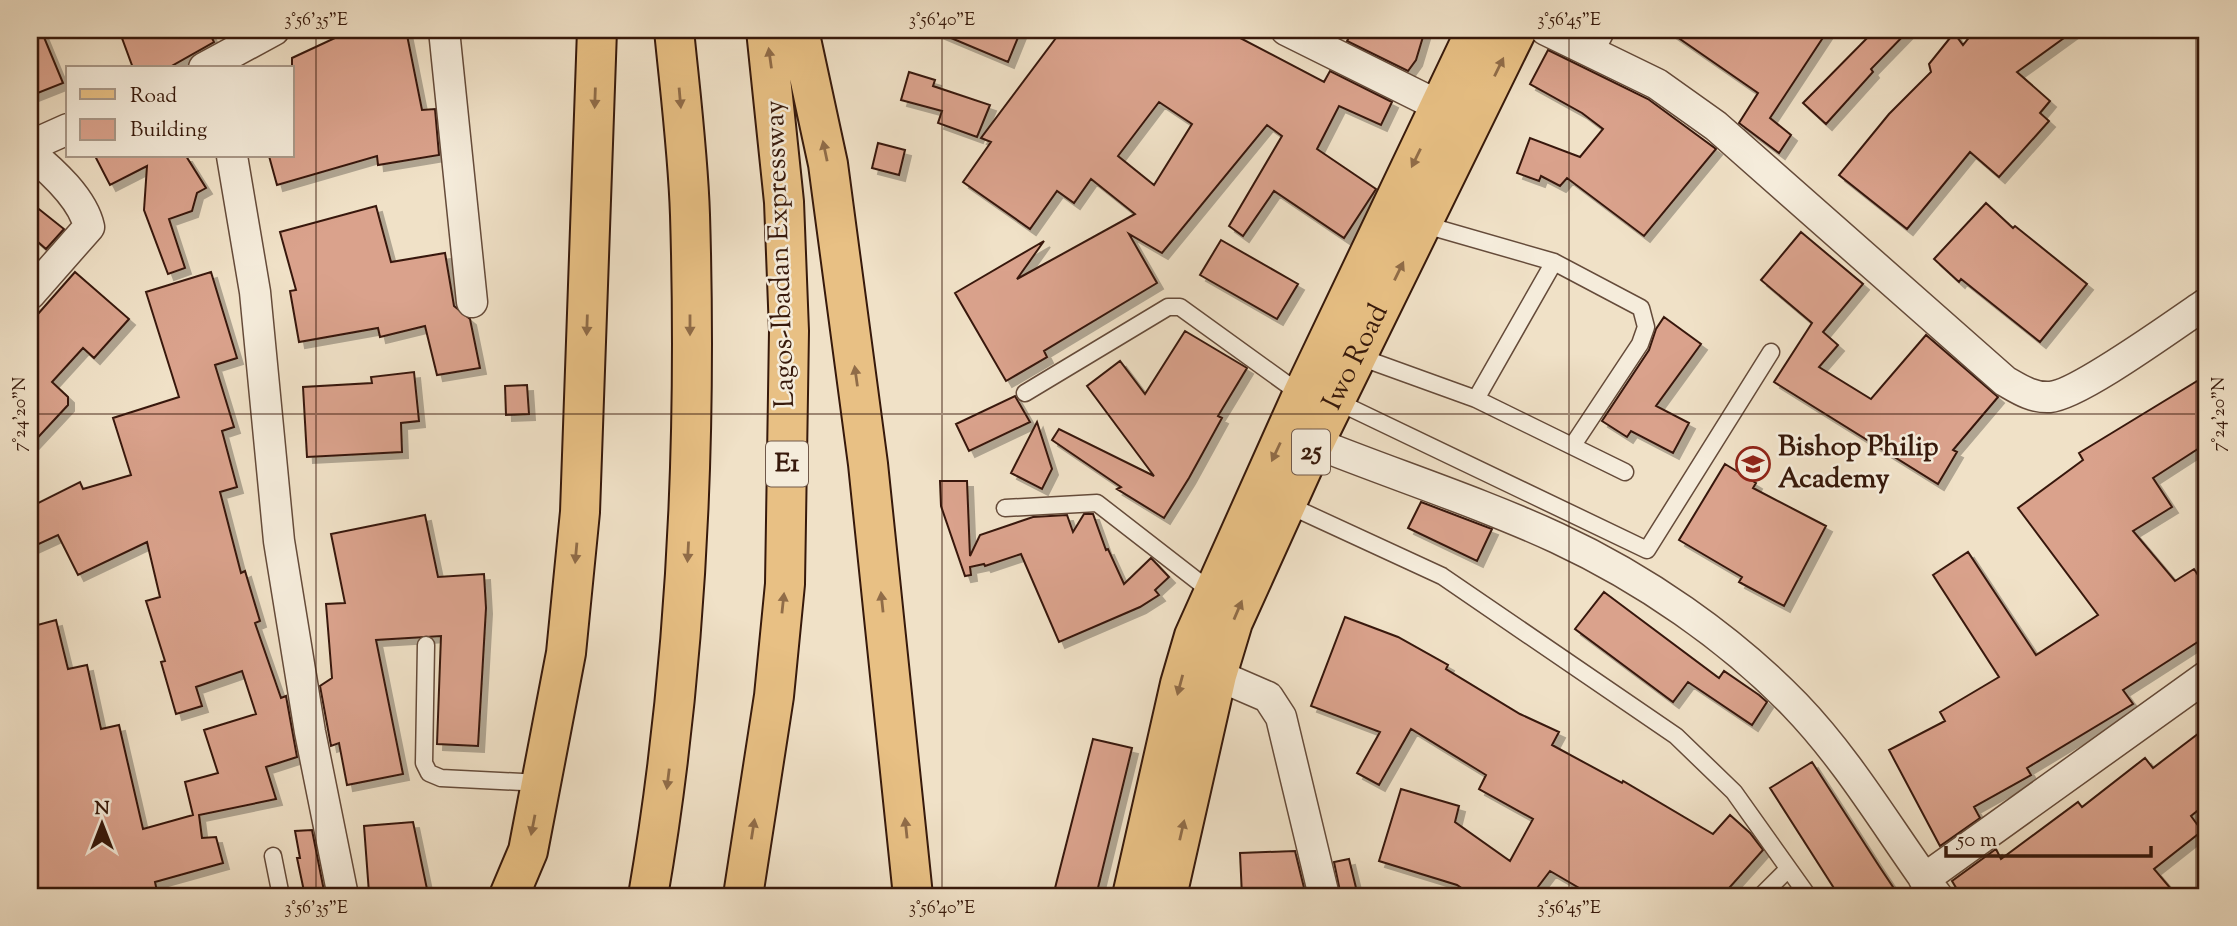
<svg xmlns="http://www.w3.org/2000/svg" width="2237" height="926" viewBox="0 0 2237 926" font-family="'Sorts Mill Goudy',serif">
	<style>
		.building { fill: #daa28c; stroke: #37190b; stroke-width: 2; fill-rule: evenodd; filter: url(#shadow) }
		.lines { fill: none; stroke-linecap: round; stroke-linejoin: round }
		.lane-casing { stroke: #654b3a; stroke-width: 19 }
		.street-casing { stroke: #654b3a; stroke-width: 33 }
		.primary-casing { stroke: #37190b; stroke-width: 42 }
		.highway-casing { stroke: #37190b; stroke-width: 42 }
		.lane { stroke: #f5ecdb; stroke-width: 16 }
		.street { stroke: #f5ecdb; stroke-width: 30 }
		.primary { stroke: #e8c084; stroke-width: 38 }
		.highway { stroke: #e8c084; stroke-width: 38 }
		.oneway { fill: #906c48 }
		.ticks { fill: none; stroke: #37190b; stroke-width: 2; stroke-opacity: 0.45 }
		.labels { text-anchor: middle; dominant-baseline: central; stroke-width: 5; stroke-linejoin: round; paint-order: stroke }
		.shield { fill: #f5ecdb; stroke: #705849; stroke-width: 2 }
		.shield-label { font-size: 26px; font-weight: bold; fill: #37190b }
		.street-label { font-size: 28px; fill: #37190b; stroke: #f5ecdb }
		.poi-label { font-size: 28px; font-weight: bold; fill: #37190b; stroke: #f5ecdb; text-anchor: start }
		.neatline { fill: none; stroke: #37190b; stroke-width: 2.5 }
		.ticks-label { font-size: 18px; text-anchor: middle; fill: #37190b }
	</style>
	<defs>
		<filter id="shadow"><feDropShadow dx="6" dy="6" stdDeviation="0" flood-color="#0004"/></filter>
	</defs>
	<rect width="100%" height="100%" fill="#f0e1c7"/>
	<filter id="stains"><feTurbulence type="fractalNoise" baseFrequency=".00286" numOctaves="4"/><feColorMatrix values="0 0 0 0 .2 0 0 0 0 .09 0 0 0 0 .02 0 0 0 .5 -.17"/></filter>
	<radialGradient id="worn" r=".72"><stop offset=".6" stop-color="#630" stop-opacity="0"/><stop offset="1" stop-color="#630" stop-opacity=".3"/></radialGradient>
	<path class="building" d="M30,30H41L63,83L30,96Z
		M119,30H208L214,42L168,68H133Z
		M352,30H406L422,110L435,109L439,155L378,165L377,156L277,185L269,156H292V58Z
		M932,30H1021L1008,62Z
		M1062,30H1225L1324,82L1330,71L1392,102L1381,125L1339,106L1317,149L1376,189L1344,238L1274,191L1243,236L1229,226L1282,136L1267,125L1162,253L1129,234L1157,283L1044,351L1047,357L1006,381L955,293L1044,241L1017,279L1135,214L1091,179L1074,203L1057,191L1030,229L963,182L991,142L981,138ZM1159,102L1192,124L1154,185L1118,156Z
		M1353,30H1425L1416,60L1408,71L1347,41Z
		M1667,30H1828L1770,118L1791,135L1779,153L1739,123L1758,93Z
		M1875,30H1909L1871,69L1873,72L1826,124L1803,103Z
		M1975,30H2075L2017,72L2050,101L2040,113L2049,121L1999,177L1970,152L1907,229L1839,175L1889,114L1931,72L1929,64L1954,33L1963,45Z
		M1548,50L1648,99L1716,149L1644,236L1567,178L1560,186L1541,176L1539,181L1517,173L1530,138L1580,157L1603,129L1582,113L1530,84Z
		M909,72L935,80L933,86L990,105L977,137L938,123L942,111L901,100Z
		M878,143L905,150L899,175L872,168Z
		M95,156H186L206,188L197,193L192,211L169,219L185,268L168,274L144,210L147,166L110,185Z
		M30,202L64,229L46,249L30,235Z
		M1986,203L2013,228L2015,226L2087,284L2040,342L1961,279L1959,282L1934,259Z
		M376,206L391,262L445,253L454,306L470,319L480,368L437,375L425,326L380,337L378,328L299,342L290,291L296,290L280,232Z
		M1801,232L1863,284L1823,332L1838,345L1819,367L1871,399L1926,335L1998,397L1953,450L1957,452L1938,484L1774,382L1812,323L1761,280Z
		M1221,240L1298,284L1277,319L1200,275Z
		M75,272L129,319L94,358L83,348L52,382L68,397V405L30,446V323Z
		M211,272L237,358L215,365L234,427L222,431L237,487L220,492L241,573L245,571L260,621L255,623L281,698L286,696L297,757L266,767L276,799L199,815L202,838L216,837L223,863L155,882L158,896H30V627L56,620L68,669L87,665L101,729L119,725L143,829L193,815L185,782L218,773L204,730L256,714L242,671L196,687L202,706L176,714L161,662L165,661L146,601L160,597L147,542L78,575L58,535L30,548V507L80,482L83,489L131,475L113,418L179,397L146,292Z
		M1664,317L1701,344L1656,406L1689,423L1673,453L1631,431L1627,437L1602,421L1649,350L1656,329Z
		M1185,331L1247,368L1218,416L1222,418L1189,478L1164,518L1117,489L1121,487L1052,440L1059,429L1154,476L1087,386L1120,361L1145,394Z
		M414,372L419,421L401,423L402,452L307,457L303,387L372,383L371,377Z
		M2207,375V443L2153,478L2172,507L2133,531L2175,581L2194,569L2207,589V636L2123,690L2133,704L2027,768L2031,775L1974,807L1980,818L1940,846L1889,750L1945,721L1940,712L1999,677L1933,575L1968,552L2036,655L2098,615L2018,508L2083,460L2079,453Z
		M527,385L529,414L506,415L505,386Z
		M1015,396L1030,422L969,451L956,424Z
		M1037,422L1052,469L1042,489L1011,473Z
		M1725,464L1756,483L1753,488L1826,526L1784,606L1739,582L1742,577L1679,540Z
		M940,481H967L970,556L980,535L1033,517L1067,515L1073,532L1084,514H1093L1106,550L1108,549L1124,584L1151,558L1169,577L1155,590L1159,595L1140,607L1059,642L1021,554L985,566L984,564L970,567L971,575L965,576L941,506Z
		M1421,502L1492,529L1477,561L1408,528Z
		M425,515L438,577L484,574L486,608L478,746L437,744L441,636L376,640L403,774L347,785L339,743L331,746L320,686L332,678L326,604L345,603L331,534Z
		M1604,592L1719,678L1724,671L1759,695L1767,702L1752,725L1688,682L1673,702L1575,629Z
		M1345,617L1398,637L1448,665L1446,669L1520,714L1559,732L1552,745L1622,783L1623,781L1713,834L1730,815L1750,833L1763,850L1722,896H1593L1550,871L1531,896H1473L1457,885L1379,861L1401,789L1459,806L1455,822L1510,861L1533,819L1479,789L1486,775L1411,729L1379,785L1357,773L1380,732L1311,706Z
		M2207,727V803L2191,816L2202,831L2154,869L2177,896H1961L1952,881L1996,849L2001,859L2078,802L2082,807L2145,758L2153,768Z
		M1093,739L1132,748L1096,896H1053Z
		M1812,762L1879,866L1899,896H1839L1770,788Z
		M413,822L427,889L369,893L364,826Z
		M312,830L325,896H305L297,858H300L295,831Z
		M1295,851L1306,896H1242L1240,853Z
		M1349,859L1358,896H1341L1334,862Z"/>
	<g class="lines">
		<g class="lane-casing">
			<path id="lane" d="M1595,53L1607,30
				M1422,224L1554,262L1641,308L1646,327L1640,344L1573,445
				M1357,356L1476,399L1625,472
				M1025,393L1168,307H1180L1302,395
				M1476,399L1554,262
				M1336,401L1647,550L1771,352
				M1286,504L1442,576L1676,736L1734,792L1808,896
				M1005,508L1097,503L1213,593
				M426,645L424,763L429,773L441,778L541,783
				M273,856L281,896
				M1761,896L1788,869"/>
		</g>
		<g class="street-casing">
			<path id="street" d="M444,30L472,302
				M1286,30L1441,107
				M1546,30L1657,84L1716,126L2005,381C2019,389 2032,398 2050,397C2079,395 2178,322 2207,303
				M204,68L274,30
				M30,146L68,129
				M30,153C52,171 83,199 89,227L30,294
				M232,156L255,292L279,541L310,732L343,896
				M1315,443C1395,475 1479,502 1557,538C1643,578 1729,637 1795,705C1850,762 1890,832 1937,896
				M1217,675L1268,697L1281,717L1324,896
				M1924,879L2207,676"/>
		</g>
		<g class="primary-casing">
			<g id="primary">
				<path d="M1132,896L1180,684L1194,636L1302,395L1476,30"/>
				<path id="s1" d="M1167,896L1217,675L1233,622L1309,454L1517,30"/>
			</g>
		</g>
		<g class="highway-casing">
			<path id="highway" d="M799,30L828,164L868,464L913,896
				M509,896L528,851L566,653L580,512L597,30
				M648,896C687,670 697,444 690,215C688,153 680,91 674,30
				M743,896L774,696L785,584L789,331L784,202L766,30"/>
		</g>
		<use href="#lane" class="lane"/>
		<use href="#street" class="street"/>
		<use href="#primary" class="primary"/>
		<use href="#highway" class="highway"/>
	</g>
	<defs><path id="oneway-solid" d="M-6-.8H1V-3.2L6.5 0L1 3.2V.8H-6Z" transform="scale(1.75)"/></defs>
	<g class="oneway">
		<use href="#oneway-solid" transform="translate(770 58) rotate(-98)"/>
		<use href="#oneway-solid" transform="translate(1499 67) rotate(-64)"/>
		<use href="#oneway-solid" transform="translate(595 98) rotate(92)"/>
		<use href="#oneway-solid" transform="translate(680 98) rotate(85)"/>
		<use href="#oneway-solid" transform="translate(825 151) rotate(-102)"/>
		<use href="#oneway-solid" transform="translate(1416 158) rotate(116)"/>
		<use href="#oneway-solid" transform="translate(1399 271) rotate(-64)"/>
		<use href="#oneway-solid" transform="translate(587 325) rotate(92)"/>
		<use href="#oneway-solid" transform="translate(690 325) rotate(90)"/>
		<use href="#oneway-solid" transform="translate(856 376) rotate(-98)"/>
		<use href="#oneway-solid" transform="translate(1276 452) rotate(115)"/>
		<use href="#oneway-solid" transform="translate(688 552) rotate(93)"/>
		<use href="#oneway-solid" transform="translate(576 553) rotate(95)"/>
		<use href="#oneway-solid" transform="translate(882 602) rotate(-96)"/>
		<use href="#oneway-solid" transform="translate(783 603) rotate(-84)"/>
		<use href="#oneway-solid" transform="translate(1238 610) rotate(-67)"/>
		<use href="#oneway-solid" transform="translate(1180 685) rotate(105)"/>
		<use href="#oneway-solid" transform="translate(668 779) rotate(97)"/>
		<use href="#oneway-solid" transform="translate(533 825) rotate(101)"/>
		<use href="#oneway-solid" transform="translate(906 828) rotate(-96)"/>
		<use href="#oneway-solid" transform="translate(753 829) rotate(-81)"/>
		<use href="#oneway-solid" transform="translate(1182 830) rotate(-77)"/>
	</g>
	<path class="ticks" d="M316,30V896M942,30V896M1569,30V896M2196,30V896M30,414H2207"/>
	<defs>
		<g id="school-ring" transform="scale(1.75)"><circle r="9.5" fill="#f5ecdb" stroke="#8f2418" stroke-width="1.5"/><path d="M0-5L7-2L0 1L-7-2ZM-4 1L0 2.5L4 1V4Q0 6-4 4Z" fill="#8f2418"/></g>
	</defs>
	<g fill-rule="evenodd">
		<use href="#school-ring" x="1753" y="464"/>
	</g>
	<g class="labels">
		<g class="shield">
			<rect x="1292" y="429.5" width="38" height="45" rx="5"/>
			<rect x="766" y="441.5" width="42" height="45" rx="5"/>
		</g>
		<g class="shield-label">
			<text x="1311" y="452">25</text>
			<text x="787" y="464">E1</text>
		</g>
		<g class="street-label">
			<text transform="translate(781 254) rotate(-92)">Lagos-Ibadan Expressway</text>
			<text stroke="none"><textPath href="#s1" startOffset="574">Iwo Road</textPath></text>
		</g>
		<g class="poi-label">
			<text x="1778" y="448">Bishop Philip<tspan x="1778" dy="32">Academy</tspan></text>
		</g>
	</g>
	<rect width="2237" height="926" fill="none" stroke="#f0e1c7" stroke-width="77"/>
	<rect x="66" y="66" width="228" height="91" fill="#f5ecdb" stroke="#a99888" stroke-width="2"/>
	<rect x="80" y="89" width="35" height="10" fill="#e8c084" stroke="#a99888" stroke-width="2"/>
	<text x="130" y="102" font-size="21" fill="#37190b">Road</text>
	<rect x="80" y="119" width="35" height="21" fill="#daa28c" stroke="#a99888" stroke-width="2"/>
	<text x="130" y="136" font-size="21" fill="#37190b">Building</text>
	<g transform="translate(102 824)" stroke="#f5ecdb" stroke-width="5" paint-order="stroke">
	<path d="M0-5L12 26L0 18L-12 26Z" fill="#37190b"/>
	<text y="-10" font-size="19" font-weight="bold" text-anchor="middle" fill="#37190b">N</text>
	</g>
	<path d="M1946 846v10h205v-10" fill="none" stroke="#37190b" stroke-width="3.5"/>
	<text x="1957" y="846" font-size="21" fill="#37190b" stroke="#f5ecdb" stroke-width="5" paint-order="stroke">50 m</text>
	<rect x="38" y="38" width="2160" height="850" class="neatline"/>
	<g class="ticks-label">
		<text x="316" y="25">3°56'35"E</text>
		<text x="942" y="25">3°56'40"E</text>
		<text x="1569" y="25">3°56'45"E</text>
		<text transform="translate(19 414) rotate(-90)" y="6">7°24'20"N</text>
		<text transform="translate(2218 414) rotate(-90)" y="6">7°24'20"N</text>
		<text x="316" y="913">3°56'35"E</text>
		<text x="942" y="913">3°56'40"E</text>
		<text x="1569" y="913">3°56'45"E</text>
	</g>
	<rect width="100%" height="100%" filter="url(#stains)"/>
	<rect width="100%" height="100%" fill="url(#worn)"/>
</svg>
